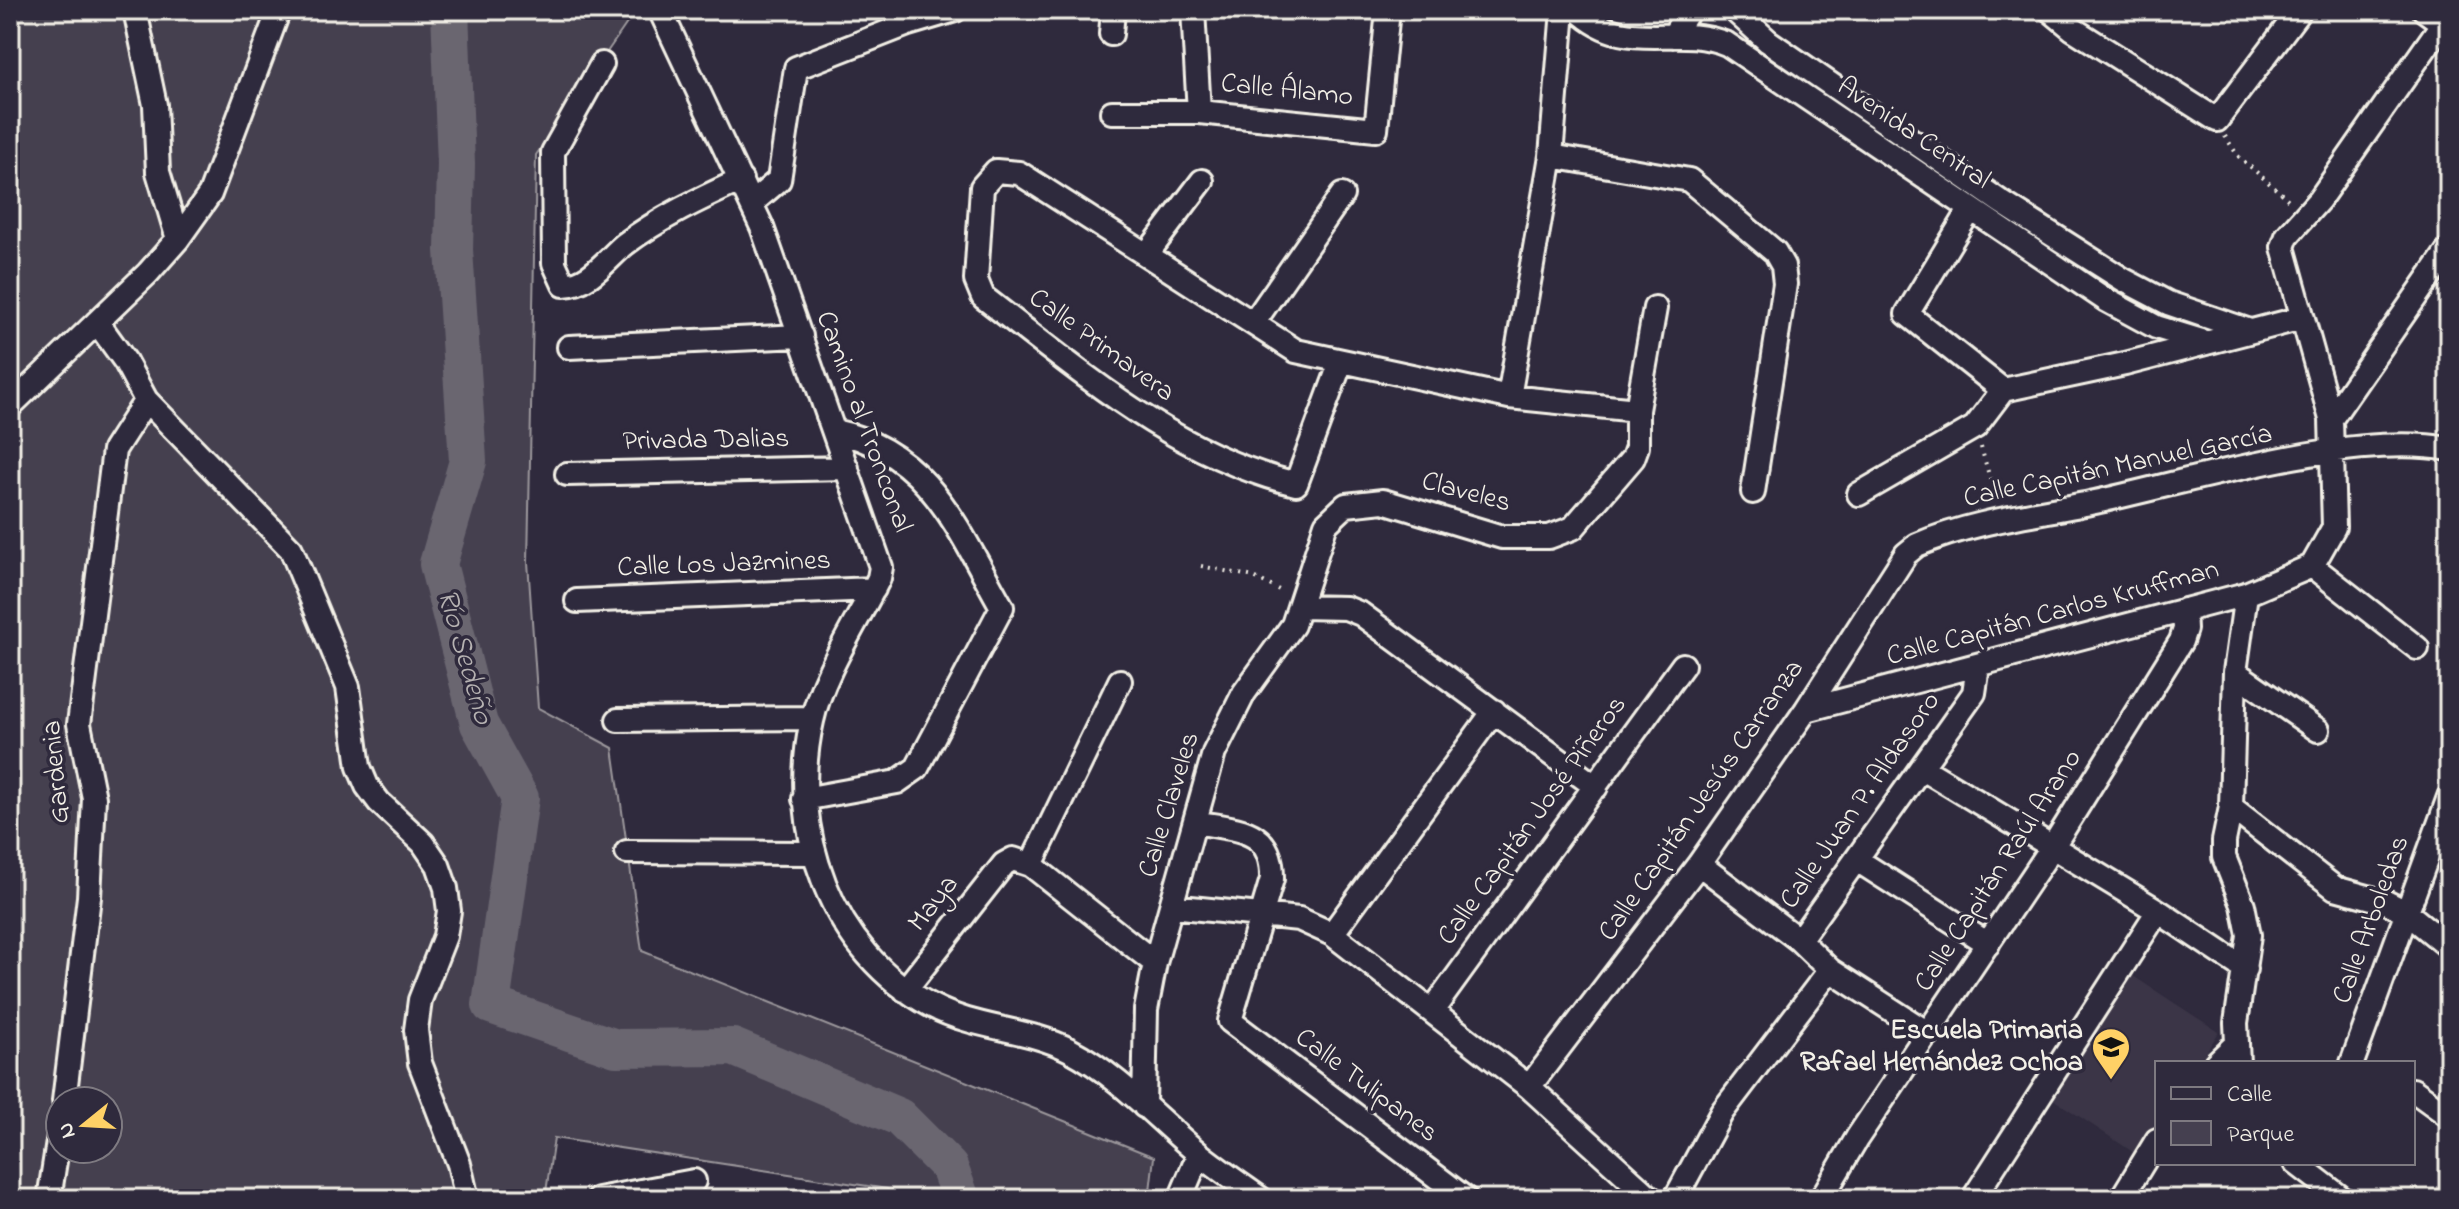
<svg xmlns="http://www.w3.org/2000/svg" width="2459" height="1209" viewBox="0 0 2459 1209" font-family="'Indie Flower',sans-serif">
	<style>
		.built { fill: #3b3647 }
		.green { fill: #454050; stroke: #9c989c; stroke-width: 2; fill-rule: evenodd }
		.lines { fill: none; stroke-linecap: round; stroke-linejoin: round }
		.river { stroke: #6a6670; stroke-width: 38 }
		.minor-casing { stroke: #f4f1e8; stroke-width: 28 }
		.path { stroke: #f4f1e8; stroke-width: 4; stroke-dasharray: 2 6; stroke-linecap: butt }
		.minor { stroke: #2f2a3d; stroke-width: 22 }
		.labels { text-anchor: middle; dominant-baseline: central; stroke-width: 7; stroke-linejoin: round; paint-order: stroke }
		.street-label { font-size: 28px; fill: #f4f1e8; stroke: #2f2a3d }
		.poi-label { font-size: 28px; font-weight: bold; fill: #f4f1e8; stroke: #2f2a3d; text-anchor: end }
		.water-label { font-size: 30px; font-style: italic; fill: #b6b2b2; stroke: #2f2a3d }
	</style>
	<rect width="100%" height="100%" fill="#2f2a3d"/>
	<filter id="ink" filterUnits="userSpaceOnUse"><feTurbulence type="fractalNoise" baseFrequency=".0125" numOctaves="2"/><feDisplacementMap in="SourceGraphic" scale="16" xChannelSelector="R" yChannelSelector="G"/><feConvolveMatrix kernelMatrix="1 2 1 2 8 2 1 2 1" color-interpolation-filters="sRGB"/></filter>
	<g filter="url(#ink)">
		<path class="built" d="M2133,976L2219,1032L2199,1063H2157V1128L2139,1156L2053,1099Z"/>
		<path class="green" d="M10,10H636L536,155L528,562L538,708L613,748L642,951L1154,1157L1149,1199H894L887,1189L554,1138L545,1199H10ZM60,1101H108V1149H60Z"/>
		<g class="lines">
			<path class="river" d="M450,10L456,164L454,250L468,461L438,564L479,724L520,798L491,1005L616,1048L733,1047L899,1117L949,1167L961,1199"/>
			<g class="minor-casing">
				<path id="minor" d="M135,10L155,105L158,172L178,239
					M660,10L762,227L881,567L879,578C858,621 822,674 812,721C787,829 831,953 932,1006C975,1029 1027,1028 1070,1050C1118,1075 1157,1119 1198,1153C1218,1169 1240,1184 1261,1199
					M1193,10L1199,112
					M1578,10C1627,56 1673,22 1727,44L2106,300L2156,327L2205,342
					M1734,10L1768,41L2001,202L2124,280L2168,303L2247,330
					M2050,10L2073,29L2217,120L2300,10
					M2424,10L2443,24
					M1111,34L1113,10
					M1673,36L1689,10
					M602,64L553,152L554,263L564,285C589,285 607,259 625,244C661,217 700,199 741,180
					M1112,112H1199L1376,130L1388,10
					M1551,156L1689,180L1775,252L1783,266L1785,284L1753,492
					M752,203L779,180L796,68L908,24L955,10
					M1970,210L1907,314L2003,390
					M1147,254L1202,181
					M97,322L125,361L146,400L291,549L348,687L359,767L367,786L379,802L423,843L438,865L446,888L449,911L445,936L420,1000L416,1030L420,1063L459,1164L467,1199
					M1254,322L1342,195
					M569,347L801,336
					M1341,362L1296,484C1174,455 1080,371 983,297L976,280L982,187L996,171L1019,173L1296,351L1509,397L1637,410
					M1509,397L1551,156L1563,10
					M10,406L148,273L178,239L210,194L279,10
					M2331,419L2449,249
					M567,474L847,468
					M1859,494L1975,427L2003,390L2125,364L2302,318
					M2312,566L2334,527L2331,419L2283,247L2287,236L2319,200L2449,14
					M2312,566L2417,648
					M577,601L874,589
					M1300,607L1346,608L1361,614L1596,787
					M2235,672L2318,730
					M1806,710L2246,594L2312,566
					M618,720L812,718
					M1922,768L2158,911L2245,969
					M804,799L897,782L917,768L1002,607C958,530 929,451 834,431
					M2231,807L2335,888L2386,902L2406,912L2449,947
					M1195,822C1235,830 1273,826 1272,879L1230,1021L1466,1199
					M627,852L813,853
					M1857,860L1988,944
					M1699,864L1799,940L1830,970L1929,1034
					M1031,865L1120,681
					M1171,906L1299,919L1332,934L1529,1087L1652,1199
					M1332,934L1494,711
					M1799,940L1974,693L1978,666
					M905,990L1004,864L1013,859L1031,865L1155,963
					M1432,1011L1683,665
					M2216,1063L2235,1045
					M2238,1063L2236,1023L2249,935L2243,905L2224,857V841L2231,807L2235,672L2246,594
					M2352,1063L2449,797
					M1529,1087L1699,864L1806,710L1906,554L1917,545C1972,521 2037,514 2095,502C2192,481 2353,431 2449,449
					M2413,1090L2449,1116
					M64,1101L89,897L94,798L79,724L114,450L146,400
					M1144,1106L1146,1010L1155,963L1214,753L1244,693L1293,625L1326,524L1346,505L1383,501L1502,537H1549L1573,528L1633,458L1637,447V410L1655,308
					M2296,1163L2343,1199
					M49,1199L60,1129
					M598,1199L694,1181
					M1180,1199L1199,1154
					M1675,1199L1722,1112L1830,970
					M1821,1199L1857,1138L2053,846L2181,641L2185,629L2184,610
					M1973,1199L2158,911
					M2121,1199L2157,1140"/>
			</g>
			<path class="path" d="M2225,136L2238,156L2292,203
				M1981,447L1996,500
				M1201,566L1254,577L1281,591"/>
			<use href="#minor" class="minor"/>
		</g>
	</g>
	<defs>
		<g id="school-pin" transform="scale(2)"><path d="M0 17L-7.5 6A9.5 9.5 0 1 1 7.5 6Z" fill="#ffd166" stroke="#2f2a3d"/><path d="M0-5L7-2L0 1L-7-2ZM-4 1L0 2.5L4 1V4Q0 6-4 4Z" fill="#111"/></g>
	</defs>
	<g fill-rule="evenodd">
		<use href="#school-pin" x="2111" y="1047"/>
	</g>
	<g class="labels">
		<g class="street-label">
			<text transform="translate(1287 91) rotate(6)">Calle Álamo</text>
			<text transform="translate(1913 134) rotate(34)">Avenida Central</text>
			<text transform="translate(1101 346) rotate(36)">Calle Primavera</text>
			<text transform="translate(863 422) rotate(70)">Camino al Tronconal</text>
			<text transform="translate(706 441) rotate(-1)">Privada Dalias</text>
			<text transform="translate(2118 467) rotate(-12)">Calle Capitán Manuel García</text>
			<text transform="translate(1466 493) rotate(15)">Claveles</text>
			<text transform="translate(724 565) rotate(-2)">Calle Los Jazmines</text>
			<text transform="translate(2053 614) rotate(-15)">Calle Capitán Carlos Kruffman</text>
			<text transform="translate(57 772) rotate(-95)">Gardenia</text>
			<text transform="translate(1702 801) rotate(-55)">Calle Capitán Jesús Carranza</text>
			<text transform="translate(1861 801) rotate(-55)">Calle Juan P. Aldasoro</text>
			<text transform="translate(1170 805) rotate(-73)">Calle Claveles</text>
			<text transform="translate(1533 821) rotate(-54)">Calle Capitán José Piñeros</text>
			<text transform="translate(1999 871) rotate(-57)">Calle Capitán Raúl Arano</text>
			<text transform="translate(934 904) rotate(-52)">Maya</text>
			<text transform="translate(2372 920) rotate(-70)">Calle Arboledas</text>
			<text transform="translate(1366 1086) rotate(37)">Calle Tulipanes</text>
		</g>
		<g class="poi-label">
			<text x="2083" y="1031">Escuela Primaria<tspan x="2083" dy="32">Rafael Hernández Ochoa</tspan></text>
		</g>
		<g class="water-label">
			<text transform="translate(464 657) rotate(74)">Río Sedeño</text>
		</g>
	</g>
	<rect width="2459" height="1209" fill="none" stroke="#2f2a3d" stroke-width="40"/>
	<rect x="20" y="20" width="2419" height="1169" fill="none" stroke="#f4f1e8" stroke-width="3" filter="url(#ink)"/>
	<rect x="2155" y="1061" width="260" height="104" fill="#2f2a3d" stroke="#7e7a81" stroke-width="2"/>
	<rect x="2171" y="1087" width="40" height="12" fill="#2f2a3d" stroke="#7e7a81" stroke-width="2"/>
	<text x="2227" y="1101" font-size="24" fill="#f4f1e8">Calle</text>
	<rect x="2171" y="1121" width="40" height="24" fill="#454050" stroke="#7e7a81" stroke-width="2"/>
	<text x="2227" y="1141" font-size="24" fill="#f4f1e8">Parque</text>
	<g transform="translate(84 1125) rotate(252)"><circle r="38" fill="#2f2a3d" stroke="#7e7a81" stroke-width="2"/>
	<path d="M0-6L14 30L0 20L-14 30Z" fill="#ffd166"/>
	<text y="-12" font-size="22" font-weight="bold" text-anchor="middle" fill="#f4f1e8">N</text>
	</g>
</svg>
